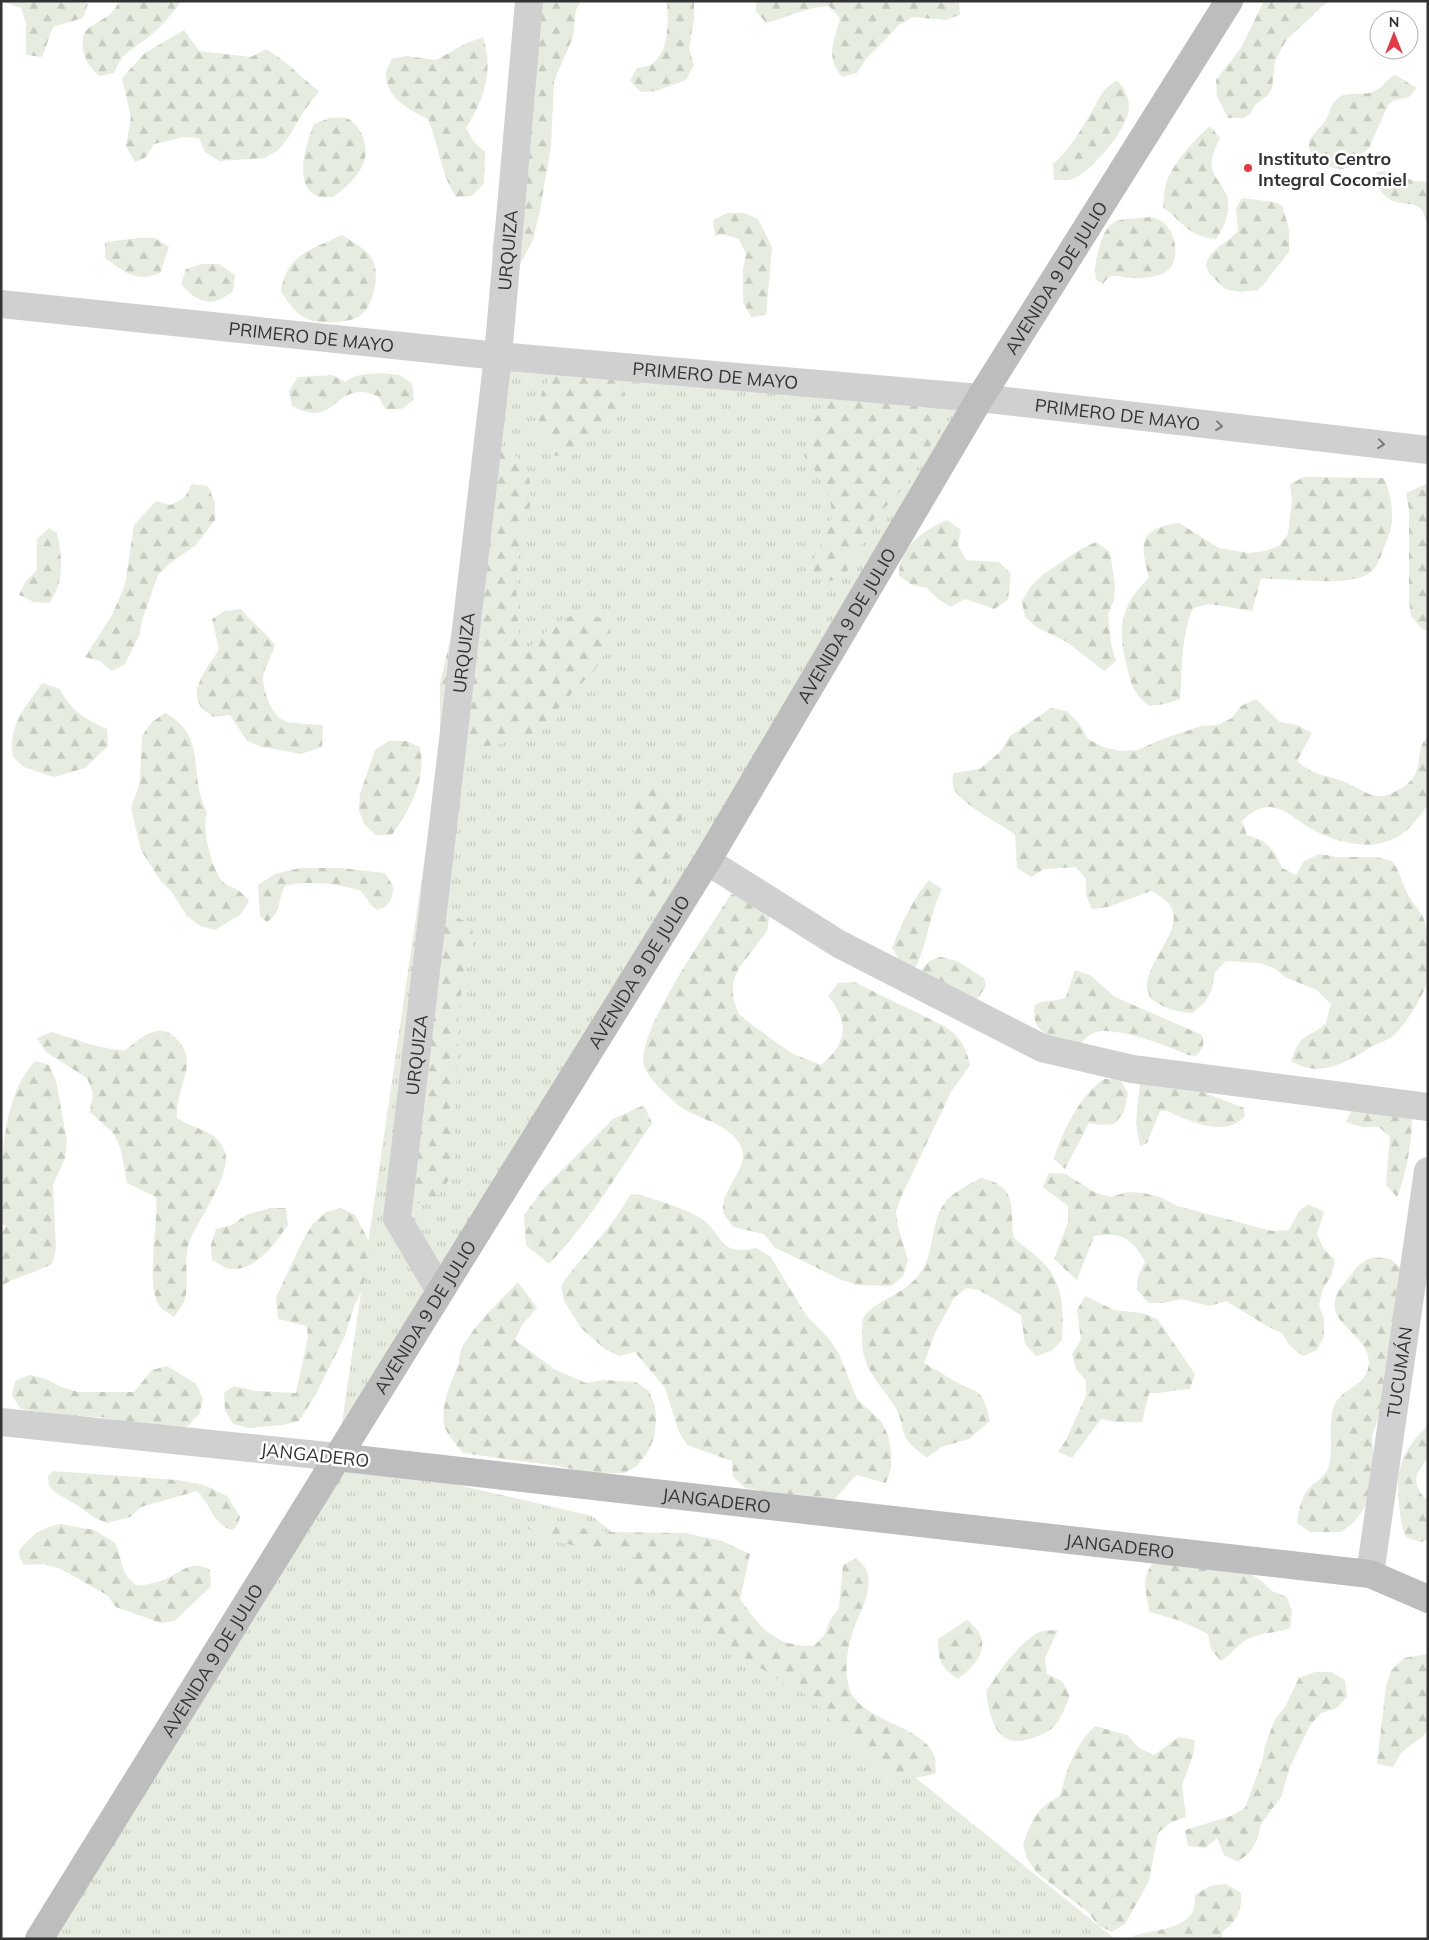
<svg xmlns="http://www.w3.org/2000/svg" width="1429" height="1940" viewBox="0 0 1429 1940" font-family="Mulish,sans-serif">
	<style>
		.grass { fill: url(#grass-tufts) }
		.forest { fill: url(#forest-firs) }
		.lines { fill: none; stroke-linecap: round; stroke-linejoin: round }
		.minor { stroke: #d0d0d0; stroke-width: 28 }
		.secondary { stroke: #bdbdbd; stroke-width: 28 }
		.oneway { stroke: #7a7a7a }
		.poi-dot { fill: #e63946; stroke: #fff; stroke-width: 2 }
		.labels { text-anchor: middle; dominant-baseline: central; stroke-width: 5; stroke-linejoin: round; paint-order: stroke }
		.poi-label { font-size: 18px; font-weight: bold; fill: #333; stroke: #fff; text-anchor: start }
		.street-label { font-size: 18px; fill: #333; stroke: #fff }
	</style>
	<defs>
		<pattern id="grass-tufts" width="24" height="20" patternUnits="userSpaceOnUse" patternTransform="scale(1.25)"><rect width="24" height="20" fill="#e6ecdf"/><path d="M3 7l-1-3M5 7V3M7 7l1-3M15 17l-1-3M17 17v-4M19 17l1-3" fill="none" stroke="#c6cbc0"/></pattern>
		<pattern id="forest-firs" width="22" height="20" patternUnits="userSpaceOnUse" patternTransform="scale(1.25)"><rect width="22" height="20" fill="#e6ecdf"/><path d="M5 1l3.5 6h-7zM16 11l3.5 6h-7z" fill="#c6cbc0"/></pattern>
	</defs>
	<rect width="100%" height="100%" fill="#fff"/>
	<path class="grass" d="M498,356L980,398L338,1457L592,1516L1115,1939H39L337,1457Z"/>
	<path class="forest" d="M1,1H81L88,4L83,18L53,27L42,57L26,55V23L21,8Z
		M120,1H181C172,15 159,29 146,39C128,53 124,50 114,73L99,76C91,68 87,64 84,53C77,26 95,27 110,14C114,11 117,5 120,1Z
		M530,1H581L576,10L573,37L554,81L551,146L540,210L533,240L518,268L494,264L492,249Z
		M667,1H694V18L689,49L694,65L686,80L656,91L641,92L630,81L637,68C641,67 648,67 652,64C670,51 668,21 667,1Z
		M756,1H959L960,15L945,20L913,17L899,25L866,59L857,73L842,77C825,55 834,43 840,18L829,6C802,8 790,17 766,23L756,11Z
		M1264,1H1328L1287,39L1275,61L1272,88L1268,95L1254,106L1251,113L1244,118H1228L1217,96L1216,80L1241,48Z
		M184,30L199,51L251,57L266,49C286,60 301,78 319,91L304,111L288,138L278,150L265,158L219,161L205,152L199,138L183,137L154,144L146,157L135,162L126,146L131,117L122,78L145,53Z
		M483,37C494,72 484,99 466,128L474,142L485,152L484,183L472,196L456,197C440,172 439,145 428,119C410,111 385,97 386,74C386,70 390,63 392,59L406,56L436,60L467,43Z
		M1395,75C1404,79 1408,84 1417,87L1409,97L1394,100L1388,105L1369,148L1344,169C1329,168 1315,166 1310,150C1309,147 1308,143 1310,139C1314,133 1321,127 1325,121C1330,114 1330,104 1338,98C1350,90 1363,97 1375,91C1383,88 1386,79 1395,75Z
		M1117,80C1124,89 1129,96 1129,107C1130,127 1089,175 1070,180C1066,181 1059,180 1054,180L1053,164C1068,152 1081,130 1091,113C1101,97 1099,92 1117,80Z
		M330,118C335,118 342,117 346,118C362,124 369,148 364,162C359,177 344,189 333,197C328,197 321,198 317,196C292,185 307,142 314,124Z
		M1210,126L1220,138C1216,147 1210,157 1212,168C1214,177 1221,184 1225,192C1233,208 1225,226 1216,239C1189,237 1183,222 1163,207C1164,197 1164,185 1169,176C1178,158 1195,139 1210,126Z
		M1385,171L1415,181L1428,182V225C1426,221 1424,213 1422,210C1412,197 1388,214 1375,179L1377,172Z
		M1242,198L1275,202L1282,205L1289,229V252L1263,285L1257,290L1241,292L1225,289L1209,273L1206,266C1208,249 1227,244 1238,231L1236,208Z
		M727,213H744L758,219L772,247L766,315L751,317L743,302V270L746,254L739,239L722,234L715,236L713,220Z
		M1150,217C1178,220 1183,264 1164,273C1156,277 1141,279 1133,278C1119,278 1112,270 1103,284L1096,280C1094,268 1096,259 1099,248C1109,214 1119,221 1150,217Z
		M342,235C351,241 363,247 370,256C382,269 374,306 360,316C354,320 344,321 337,322C306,324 297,317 281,291C287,253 312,250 342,235Z
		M139,238H155L169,247L160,273C135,283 125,272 105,258V242Z
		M201,264H219L235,275L233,291C213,308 198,304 181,284L186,269Z
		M622,365C631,401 615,420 586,440C573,449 571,453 555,456C534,429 532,396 556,370Z
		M382,373L399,375L412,383L414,400L401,409H385L378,396C373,395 367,392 363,392C333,390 333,428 292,406L289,391L298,377L332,375L346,382C354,373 372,374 382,373Z
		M837,384L933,400L943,414L940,430L906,485L873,520L851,565L842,579L828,581L814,573C813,552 820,548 828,530C840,503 820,477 804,456L810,425L830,400Z
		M496,442C556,472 521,523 517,572C515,599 519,627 521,653C554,631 563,600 610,622C611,665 586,676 561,705C555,712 550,724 542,729C534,735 523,737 513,740C490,748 473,748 449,745L440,732V684Z
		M1304,477L1384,478C1393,500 1396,523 1385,545C1382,552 1379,563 1374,569C1356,590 1289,577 1261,579L1252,611L1210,604L1193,608C1180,638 1183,667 1180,699L1165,704L1149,706C1132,692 1131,683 1126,663C1117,629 1122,602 1149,578C1140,543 1138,529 1179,523L1219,548L1249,553L1265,551L1279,546L1288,534L1292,500L1290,484Z
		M1428,483V631L1422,629L1411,616L1409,600V509L1406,493Z
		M192,484L208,486L215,503V520L196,545L169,564L158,575L142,620L139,636L125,664L112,671L100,661L85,657L112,615L125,585L134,525L156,501L171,505L185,497Z
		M947,520L961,530L958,545L966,560L999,562L1011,574L1008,600L994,609L965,599L951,607L938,599L927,588L912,585L899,576C899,547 922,531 947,520Z
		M49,528L57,533C62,557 65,583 49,603L34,602L19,595L26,581L37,570V539Z
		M1096,542L1110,552L1115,585L1114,600L1108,614L1111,644L1116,661L1104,671L1067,642L1038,628L1025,617L1022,601L1031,586L1042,575L1081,549Z
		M241,609C252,623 265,631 275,645C273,652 263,672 263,677C263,691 271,715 285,721C292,724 314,724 323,725L322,747L301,754L262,747L247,741L230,715L214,717C210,714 204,711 201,707C188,688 210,665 219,649L212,619L225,611Z
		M42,683L60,689C71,711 85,719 107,729L108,746L85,768L54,777L24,767L13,757C8,724 25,709 42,683Z
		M1256,699L1280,722L1297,725L1312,733L1297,761C1314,776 1323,774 1342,781C1364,789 1374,805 1398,790C1404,787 1412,781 1415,775C1422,760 1416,748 1428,736V805C1419,816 1411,829 1399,836C1371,853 1332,842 1305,825C1294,818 1283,807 1268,807C1257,808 1250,813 1242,821L1247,835L1263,841L1275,853L1282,868L1296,875L1304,861L1319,854L1338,857H1376L1392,861C1400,872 1401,879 1406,891C1411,901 1418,908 1423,917C1429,931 1429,970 1426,985C1422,998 1403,1028 1393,1036C1388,1040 1381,1042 1375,1045C1348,1060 1323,1080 1291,1061C1301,1030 1308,1040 1326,1023L1331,1004L1317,990L1287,978L1274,968L1259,963L1226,961L1215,972L1212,989L1205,1002L1193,1013C1175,1012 1164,1008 1150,998C1149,993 1146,987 1147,983C1152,949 1202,915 1151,891L1108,907L1092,909L1086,895V879L1076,867L1044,869L1031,877L1017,868L1015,835C1002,824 957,803 953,786C952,782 953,777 953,773L980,769L1001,751L1010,736L1051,708L1067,711L1080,725L1088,739L1103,747L1120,751L1137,750L1165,738L1202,726L1218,725L1232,718L1241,706Z
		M165,713C209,737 187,774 207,813C201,828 212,872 224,883C228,887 234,887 238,890C242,893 246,897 249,901L241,914L215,930L200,926L187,916L171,891L160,880L141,850L131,808L140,782L142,736L152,722Z
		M389,741H406L420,747C427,780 410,808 392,835H376L364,824L359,810L360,794L375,750Z
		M655,785L671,789L683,799C684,828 675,834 668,859C665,870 667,883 665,894C642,903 624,894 628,868C629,857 634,848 633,837C633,827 629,816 626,806L637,792H642Z
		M300,868H340L385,873L393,886C393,898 390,907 377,910L371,905L361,891C341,884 305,880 285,886C277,900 282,912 267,922L260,916L258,885L275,874Z
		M929,880L942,889C929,915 928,943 915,968L901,962L892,948C902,923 912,900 929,880Z
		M731,894L744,897L770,914L767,931L739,968L733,982V998L739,1014L751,1024L791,1053L821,1065C847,1044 850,1022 828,996L838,983L854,982L944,1026C960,1037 966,1046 970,1065L951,1092L901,1197L896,1212L898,1227L908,1260L903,1276L891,1286L858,1285L842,1280L774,1247L764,1234L733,1227C731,1223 726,1218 724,1214C716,1190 758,1165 737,1140C721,1120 691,1118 673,1101C663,1091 648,1079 644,1065C635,1033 712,925 731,894Z
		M441,916L456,917L471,924L474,940L463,975L458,1021L454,1167C449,1181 440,1199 424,1203C420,1204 413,1203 408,1202Z
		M941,957L957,961L984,978L986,986L976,1001L919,977C922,966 929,959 941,957Z
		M1075,970L1090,975L1115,997L1202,1035C1205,1045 1203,1049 1196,1056L1188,1055C1169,1046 1116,1026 1096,1032C1088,1034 1084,1041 1078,1046C1057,1040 1028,1034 1035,1005C1045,998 1056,1003 1066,997Z
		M52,1032L96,1046L124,1051C136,1042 156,1022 172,1035C204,1060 174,1086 177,1118C194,1130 217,1129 225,1152C232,1174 199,1218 190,1240C182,1260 191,1287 183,1304C180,1308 177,1313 174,1317C170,1314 164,1311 161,1308C144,1289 159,1223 156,1197L127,1183L121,1150L114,1134L90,1112L93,1093L87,1078L46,1052L37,1038Z
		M35,1061L49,1065L56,1081L67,1141L65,1158L53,1185L56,1249L52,1264C35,1273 18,1276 1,1286V1235L6,1226L1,1223C1,1170 0,1098 35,1061Z
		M1104,1079H1120L1128,1093L1124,1112L1114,1124L1099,1125L1089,1123L1065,1169L1054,1159C1063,1130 1079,1097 1104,1079Z
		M1140,1083L1192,1088L1244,1108L1245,1116C1227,1138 1189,1122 1168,1111H1160L1147,1143L1140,1146L1136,1123Z
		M644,1105L652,1123C618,1172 591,1220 549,1264L526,1245L524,1215L544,1188L613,1119Z
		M1353,1107L1412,1118C1412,1141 1406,1176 1397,1197L1386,1185L1390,1137L1379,1127H1362L1346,1122Z
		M1049,1173L1066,1174L1094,1192L1110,1197L1128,1192L1144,1193L1160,1197L1177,1206L1272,1231L1289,1230L1299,1211L1308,1204L1324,1212L1317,1234L1324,1249L1335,1260L1331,1276L1323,1289L1319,1304L1324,1320V1336L1317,1350L1303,1356L1290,1346L1282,1333L1267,1326L1226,1301L1210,1306L1181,1299L1164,1303H1149L1137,1290L1138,1276L1145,1262C1133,1238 1120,1232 1094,1236L1077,1280L1054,1259L1068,1222V1206L1043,1187Z
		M981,1178C1017,1186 1011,1206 1013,1237C1021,1245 1029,1250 1037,1257C1064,1279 1064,1309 1062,1340L1051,1351L1036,1356L1025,1344L1021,1315L979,1290L966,1288L954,1298L935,1333L924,1363C934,1368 942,1374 951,1379C978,1395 982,1385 990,1421L969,1439L941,1447L927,1458C919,1451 907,1444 904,1433C901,1423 900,1414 894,1405C878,1381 862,1369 862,1338C862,1332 862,1324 863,1319C870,1301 909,1295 923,1269C934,1251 932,1219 944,1204C953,1192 968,1185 981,1178Z
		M638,1194C658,1201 682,1207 700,1218C725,1234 717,1257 756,1248L770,1256L806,1315L830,1340L839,1354L857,1399L881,1421L888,1435L891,1452V1468L886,1483L856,1475L836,1498L822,1506L806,1503L792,1495L745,1488L733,1477L732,1461L687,1445L679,1432L665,1388L635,1352L619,1356L605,1349L581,1328L564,1301L561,1285C583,1254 611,1230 630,1195Z
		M270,1208H286L288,1225C274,1244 254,1275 226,1268C222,1266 217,1262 212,1260L211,1245L216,1229L232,1225L246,1215Z
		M341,1208L355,1215L369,1241L370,1259L362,1290L354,1306L345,1336L316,1394L299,1421L283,1425L249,1428L233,1424L225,1410L224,1393L234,1386L255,1391L296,1393L308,1337L307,1326L278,1319L276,1297L304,1238L313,1224L326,1212Z
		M1374,1257L1390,1259L1403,1270L1419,1317L1417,1348L1384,1404L1372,1435L1374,1466L1372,1498L1353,1523L1341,1532H1310L1297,1523C1299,1512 1300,1500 1307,1491C1314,1481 1326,1478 1329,1465C1334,1446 1327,1423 1335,1404C1342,1389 1363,1387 1368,1369C1377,1330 1308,1325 1346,1281C1358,1267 1356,1264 1374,1257Z
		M518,1282L537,1308L522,1325L515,1340L554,1369L586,1383L603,1380L636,1382L649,1391L655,1406L656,1421L654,1438L647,1453L637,1466L624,1473H590L558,1466L463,1453C457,1445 446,1434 444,1424C441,1405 450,1386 457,1368C460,1363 459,1355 461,1350C474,1324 499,1302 518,1282Z
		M1085,1296L1114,1310L1142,1313L1157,1319L1195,1374L1190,1389C1176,1389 1163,1394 1149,1393L1142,1422H1116L1101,1419L1072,1458L1058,1452L1066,1440L1086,1396V1381L1076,1369L1072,1354L1081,1340L1077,1310Z
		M167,1366L196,1384L203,1399L199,1414L188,1426L174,1431L100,1417L67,1416L21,1409L12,1396L15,1381L30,1375L46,1379L61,1387L78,1392H134L152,1370Z
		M1428,1425V1459C1413,1472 1412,1488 1428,1501V1539L1421,1542L1406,1537C1401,1525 1400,1516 1399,1503C1395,1468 1403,1450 1428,1425Z
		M53,1471L177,1480L204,1485L227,1496L240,1517L238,1524L233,1530C214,1527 211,1504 197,1491L141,1507L130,1517L107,1523L93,1517L80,1507L53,1491L49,1485L48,1477Z
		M542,1522L608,1532L685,1533L722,1541L750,1554L740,1599C761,1629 776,1647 814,1646L825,1634L830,1620L839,1608L843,1565L856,1558C859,1561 864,1565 866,1569C875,1590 859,1612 853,1631C847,1650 844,1668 849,1687C858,1722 925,1724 935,1758C936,1763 935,1768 936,1773C874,1796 843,1723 802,1692C797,1689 790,1687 785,1684C762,1668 738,1654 713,1641C700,1630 691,1613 677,1604C662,1594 644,1592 628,1586L635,1558L617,1551H595L540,1537L526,1527Z
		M60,1524L94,1530L115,1543C123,1559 120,1576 138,1586C147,1584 157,1583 166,1579C181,1572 193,1559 210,1570L211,1586L175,1621L161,1623L116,1607L107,1595L59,1568L42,1564L24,1565L20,1558L19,1551C30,1536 42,1527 60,1524Z
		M1162,1555L1244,1571L1259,1579L1272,1591L1287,1597L1292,1612L1290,1628C1275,1634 1260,1632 1246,1640C1238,1645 1230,1655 1221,1661L1211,1649L1208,1634L1178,1620L1149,1612C1146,1585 1138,1575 1162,1555Z
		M967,1620C995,1641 980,1662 958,1679C940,1667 938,1660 938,1639Z
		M1058,1630L1045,1658L1047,1674L1062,1681L1070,1696C1066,1705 1062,1716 1056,1724C1051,1731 1041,1735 1033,1738C996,1751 990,1719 986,1691C997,1675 1023,1636 1043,1631C1048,1630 1053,1631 1058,1630Z
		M1428,1654V1729L1424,1735L1401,1753L1393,1767L1377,1764L1386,1686L1391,1671L1404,1658Z
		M1315,1672H1331L1345,1680L1347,1696L1337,1708L1321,1713L1310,1725L1290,1767L1281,1797L1261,1824L1258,1837L1250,1852L1238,1862L1224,1855L1217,1838L1205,1848L1188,1846L1185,1830L1231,1816L1245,1808L1262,1762L1265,1746L1275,1719L1285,1707L1299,1678Z
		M1095,1726L1127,1735L1139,1748L1154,1755L1179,1737L1195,1740L1193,1755L1182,1785L1186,1817L1171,1822L1158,1833L1149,1881L1125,1924L1112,1932L1098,1925L1088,1912L1037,1873L1028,1860L1023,1845C1032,1820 1036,1808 1060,1796C1067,1768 1074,1747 1095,1726Z
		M1226,1884L1241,1893C1242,1912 1237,1921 1222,1932V1939H1134L1133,1936C1150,1930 1184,1930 1193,1911C1195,1907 1195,1899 1195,1895L1210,1886Z"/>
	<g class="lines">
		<g class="minor">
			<path id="s1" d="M1,304L498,356L980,398L1428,450"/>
			<path d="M707,861L839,944L1042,1048L1132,1069L1428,1107"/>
			<path id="s2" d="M440,1291L397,1218L498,356L529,1"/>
			<path d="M1,1422L337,1457"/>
			<path id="s3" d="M1370,1574L1428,1171"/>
		</g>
		<g class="secondary">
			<path id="s4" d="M337,1457L1370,1574L1428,1599"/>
			<path id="s5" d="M39,1939L707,861L980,398L1229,1"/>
		</g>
	</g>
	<defs><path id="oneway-chevron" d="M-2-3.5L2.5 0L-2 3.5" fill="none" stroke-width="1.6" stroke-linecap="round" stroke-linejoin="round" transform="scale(1.25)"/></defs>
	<g class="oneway">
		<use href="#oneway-chevron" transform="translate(1219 426) rotate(7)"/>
		<use href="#oneway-chevron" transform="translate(1381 444) rotate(7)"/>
	</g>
	<circle class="poi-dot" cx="1248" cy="168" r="5"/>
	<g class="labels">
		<g class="poi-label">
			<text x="1258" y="158">Instituto Centro<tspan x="1258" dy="21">Integral Cocomiel</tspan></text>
		</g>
		<g class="street-label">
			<text stroke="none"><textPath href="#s2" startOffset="1059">URQUIZA</textPath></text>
			<text stroke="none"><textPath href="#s5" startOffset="1948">AVENIDA 9 DE JULIO</textPath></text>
			<text stroke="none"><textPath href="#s1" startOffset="312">PRIMERO DE MAYO</textPath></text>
			<text stroke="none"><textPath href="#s1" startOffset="718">PRIMERO DE MAYO</textPath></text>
			<text stroke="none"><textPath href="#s1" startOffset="1122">PRIMERO DE MAYO</textPath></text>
			<text stroke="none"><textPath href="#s5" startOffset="1542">AVENIDA 9 DE JULIO</textPath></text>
			<text stroke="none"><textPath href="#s2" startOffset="654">URQUIZA</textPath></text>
			<text stroke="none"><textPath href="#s5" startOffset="1138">AVENIDA 9 DE JULIO</textPath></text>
			<text stroke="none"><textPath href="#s2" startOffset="249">URQUIZA</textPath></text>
			<text stroke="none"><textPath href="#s5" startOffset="732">AVENIDA 9 DE JULIO</textPath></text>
			<text stroke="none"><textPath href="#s3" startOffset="204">TUCUMÁN</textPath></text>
			<text transform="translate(315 1455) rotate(6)">JANGADERO</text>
			<text stroke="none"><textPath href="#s4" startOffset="382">JANGADERO</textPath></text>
			<text stroke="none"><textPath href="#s4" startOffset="788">JANGADERO</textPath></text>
			<text stroke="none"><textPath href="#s5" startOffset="328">AVENIDA 9 DE JULIO</textPath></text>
		</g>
	</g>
	<rect width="1429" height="1940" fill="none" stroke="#333333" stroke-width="5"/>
	<g transform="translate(1394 35)"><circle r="24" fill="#ffffff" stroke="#adadad"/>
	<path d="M0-4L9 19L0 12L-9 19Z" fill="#e63946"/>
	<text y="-8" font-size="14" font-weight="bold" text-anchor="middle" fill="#333333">N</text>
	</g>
</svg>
